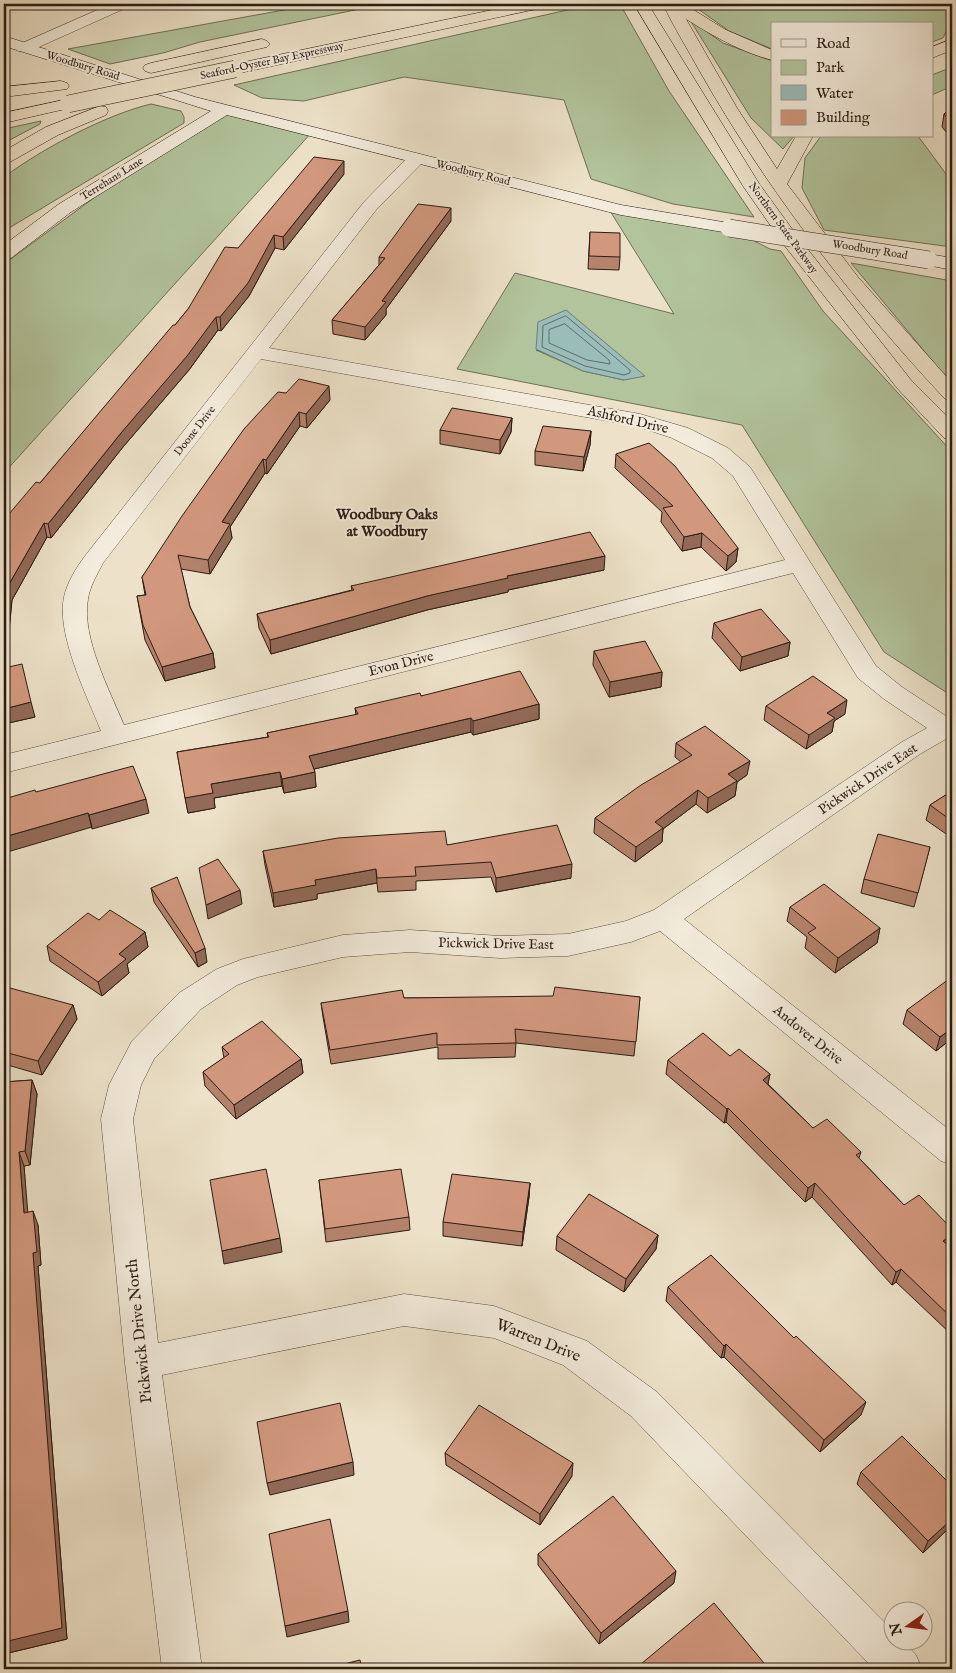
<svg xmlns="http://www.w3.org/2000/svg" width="956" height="1673" viewBox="0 0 956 1673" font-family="'IM FELL English',serif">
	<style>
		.green { fill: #b2c49c; stroke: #6e7058; fill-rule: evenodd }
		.water { fill: #9abdba; stroke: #6e7d77 }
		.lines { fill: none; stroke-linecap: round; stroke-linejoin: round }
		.shore { stroke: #626c66; stroke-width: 1 }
		.street-casing { stroke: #5c4e40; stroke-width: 1 }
		.secondary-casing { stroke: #2b1c13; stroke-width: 1 }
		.highway-casing { stroke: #2b1c13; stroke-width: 1 }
		.street { fill: #f3ecdc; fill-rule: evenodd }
		.secondary { fill: #f3ecdc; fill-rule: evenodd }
		.highway { fill: #ede2c9; fill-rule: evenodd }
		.secondary-bridge-casing { stroke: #2b1c13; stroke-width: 18; stroke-linecap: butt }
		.highway-bridge-casing { stroke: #2b1c13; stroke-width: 18; stroke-linecap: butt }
		.secondary-bridge { stroke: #f3ecdc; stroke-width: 17 }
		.highway-bridge { stroke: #ede2c9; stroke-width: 17 }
		.wall { fill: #b5836c; stroke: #2b1c13 }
		.shaded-wall { fill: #936a58; stroke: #2b1c13 }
		.building { fill: #d2987e; stroke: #2b1c13 }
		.labels { text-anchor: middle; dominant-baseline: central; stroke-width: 4; stroke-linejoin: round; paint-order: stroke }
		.far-street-label { font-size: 11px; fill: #2b1c13; stroke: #f3ecdc }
		.street-label { font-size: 14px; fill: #2b1c13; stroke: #f3ecdc }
		.neighbourhood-label { font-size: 15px; font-weight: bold; fill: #2b1c13; stroke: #f3ecdc }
		.near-street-label { font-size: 16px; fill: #2b1c13; stroke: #f3ecdc }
	</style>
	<rect width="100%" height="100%" fill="#ede2c9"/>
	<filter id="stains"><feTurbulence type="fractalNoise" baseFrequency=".004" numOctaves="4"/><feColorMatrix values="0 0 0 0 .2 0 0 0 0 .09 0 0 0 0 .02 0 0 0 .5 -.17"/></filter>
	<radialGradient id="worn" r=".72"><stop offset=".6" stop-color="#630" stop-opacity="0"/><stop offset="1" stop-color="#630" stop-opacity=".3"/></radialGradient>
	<path class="green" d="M297,4H384L200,42L163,53L110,64L68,49L295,8Z
		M594,4H620L669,91L754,217L673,204L591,179L564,100L404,77L304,101L262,98L234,85Z
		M691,4H944L952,14V19L943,38L932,42V24H772V49L729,31Z
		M690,20L723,43L772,61V136H794L783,149L751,118Z
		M952,67V86L932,95V75Z
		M151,104L181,111L184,117V123L4,231V177C42,149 105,115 151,104Z
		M225,109L312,132L4,473V264L155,153Z
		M41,121L40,124L4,143V129Z
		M821,136H918L952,182V247L824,230L802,188L805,158Z
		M607,206L729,228L770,249L781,251L823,311L952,452V696L884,652L742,425L457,369L515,273L674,314ZM536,350L624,380L583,371Z
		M851,263L952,281V381L940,370Z"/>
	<path class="water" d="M566,310L645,376L624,380L583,371L536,349L538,322Z"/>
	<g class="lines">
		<path class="shore" d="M566,316L630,370V373L624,375L585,366L542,347L543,326Z
			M565,324L609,360L610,364L587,360L549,343V330Z"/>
		<g class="street-casing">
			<path id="street" d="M111,4H130L128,7L30,51H18L16,48L18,45Z
				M416,154L422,155L425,159L422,163L376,210L269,348L640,414L688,428L728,448L750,467L876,666L902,687L952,720V741L946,739L920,754L684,919L952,1132V1165L941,1161L660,931L631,942L568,956L500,958L410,952L343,957L258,977L237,985L201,1009L154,1059L141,1085L133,1119L158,1343L404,1294L494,1306L587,1341L657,1392L894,1632V1640H902L916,1655L922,1669H874L631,1416L563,1365L494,1338L404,1326L162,1375L202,1669H162L125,1363L101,1119L109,1085L132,1041L179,993L217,969L243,959L343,935L410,930L500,936L568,934L626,921L654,910L902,742L927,728L884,699L858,678L793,573L4,773V755L101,731C87,696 56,634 64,597C67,583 76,568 85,556L364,202L410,155ZM261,359L636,426L672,438L712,458L733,476L785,560L124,725C110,691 81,637 88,599C90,586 97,575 103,563Z"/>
		</g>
		<g class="secondary-casing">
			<path id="secondary" d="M4,36L195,97L621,205L735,224L738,228L735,232L729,233L621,215L227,115L71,212L11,258L4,260V245L59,204L211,111L4,46Z
				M929,254L952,258V270L922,264L920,260L922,256Z"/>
		</g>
		<g class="highway-casing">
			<path id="highway" d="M521,4H548L546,7L541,8L235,74L229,72L227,69L229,66L235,64Z
				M634,4H648L760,185L798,237L911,380L952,421V439L944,438L897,388L784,245L743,186Z
				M663,4H684L726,30L772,50V60C741,52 713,36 686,19L737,108L777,169L796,136H813L787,184L858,277L952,383V401L945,399C851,298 767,190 699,70C687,48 673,26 663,4Z
				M262,39L267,41L270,44L267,47L151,73L145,71L143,68L145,65L151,63Z
				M952,39V50L932,58V47Z
				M61,81L67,83L69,86L67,89L4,97V87Z
				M68,99L74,101L76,104L74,107L4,123V113Z
				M100,106L106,107L108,111L106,115L58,135L10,162L4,163V151L46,127Z"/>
		</g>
		<use href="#street" class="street"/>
		<use href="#secondary" class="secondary"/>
		<use href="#highway" class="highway"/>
		<g class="secondary-bridge-casing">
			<path id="secondary-bridge" d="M729,228L929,260"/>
		</g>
		<g class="highway-bridge-casing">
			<path id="highway-bridge" d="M68,104L235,69"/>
		</g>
		<use href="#secondary-bridge" class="secondary-bridge"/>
		<use href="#highway-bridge" class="highway-bridge"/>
	</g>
	<path class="wall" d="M952,107V139L942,127L944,114Z
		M344,174L284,250L275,248L249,296L221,331L218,330L189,370L123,447L51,538L47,537L12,600L5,667L35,717L4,724V520L40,483L175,325L238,248Z
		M451,221L386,309V315L365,340L333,334L332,320L379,265V257Z
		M590,232L620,257L619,270L588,269Z
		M286,393L330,400L307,428L300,426L267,474L265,473L230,527L232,538L210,574L181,569L190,607L213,653L215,668L165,681L145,640L137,596L145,595L142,577Z
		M512,418L511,432L500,454L440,444V430Z
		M591,431L590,445L583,471L535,465V451Z
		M616,454L738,548L736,562L726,571L701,547L682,551L661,522L662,512L615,468Z
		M604,570L508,590V592L427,610L271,654L259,628L257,614L352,590L351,586Z
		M714,623L790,642L788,656L740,671L712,638Z
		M594,651L662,672L661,687L609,697L593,665Z
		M421,696L539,704V719L473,735L471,732L314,769L316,787L284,793L282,786L214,798L215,808L188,813L177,752L268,737L267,733L356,715L355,708Z
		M766,706L845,714L834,721L832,732L806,749L764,720Z
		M676,743L747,775L737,782L735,796L707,813L696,804L663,829L662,842L635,862L594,833L595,818L681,762L675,757Z
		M952,791V838L926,820L930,805Z
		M447,845L571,878L496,892L491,877L416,881V890L378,892L377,883L317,894V899L274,907L265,865L263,851Z
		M930,847L914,907L861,893L864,879Z
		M151,888L207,962L198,967L154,902Z
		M790,907L880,928L877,943L835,973L805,948L807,937L787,921Z
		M99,920L145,932L148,947L127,964L129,973L102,996L50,961L47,946Z
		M952,982V1048L946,1043L936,1051L903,1024L907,1010Z
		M640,997L634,1056L516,1043L515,1057L438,1059V1047L331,1064L323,1017L321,1003L404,998Z
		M4,998L73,1005L77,1019L42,1075L4,1064Z
		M222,1047L301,1059L303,1073L236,1119L205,1086L203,1072L224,1058Z
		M730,1056L770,1074L768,1084L813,1128L861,1152L859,1158L904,1205L952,1229V1241L950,1246L952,1249V1335L896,1282L892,1285L812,1197L805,1202L726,1122L724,1123L666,1074L668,1060Z
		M32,1080L37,1094L30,1165L24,1166L27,1213L38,1225L41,1265L38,1266L67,1639L4,1654V1082Z
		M319,1180L409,1217L410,1230L326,1242Z
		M530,1183L529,1197L522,1246L443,1236V1222Z
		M658,1235L656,1249L624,1292L556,1250L557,1236Z
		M668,1287L861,1415L820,1452L724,1357L721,1358L666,1301Z
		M445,1453L572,1476L540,1525L446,1465Z
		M861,1472L952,1525L923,1553L857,1484Z
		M538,1554L674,1583L599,1644L538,1565Z"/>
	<path class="shaded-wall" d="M344,161V174L284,250L283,237Z
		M451,208V221L386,309V315L365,340V327L382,301Z
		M274,235L275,248L249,296L221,331L220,317Z
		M216,317L218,330L189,370L123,447L51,538L48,524L121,433Z
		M329,386L330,400L307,428L306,414Z
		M299,412L300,426L267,474L266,460Z
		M512,418L511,432L500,454V440Z
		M591,431L590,445L583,471L584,457Z
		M263,459L265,473L230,527L232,538L210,574L208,560L222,522Z
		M44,523L47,537L12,600L4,683V631L8,586Z
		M702,533L701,547L682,551L684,537Z
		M738,548L736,562L726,571L728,556Z
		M605,556L604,570L508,590V592L427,610L271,654L270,640L427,596L507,576Z
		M790,642L788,656L740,671L742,657Z
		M213,653L215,668L165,681L162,667Z
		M662,672L661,687L609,697L610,682Z
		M847,700L845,714L834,721L832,732L806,749L809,735L827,713Z
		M31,702L35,717L4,724V709Z
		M539,704V719L473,735V721Z
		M471,718V732L310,770L309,756Z
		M750,761L747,775L737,782L735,796L707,813L708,798L728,774Z
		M280,772L282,786L214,798L215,808L188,813L185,798L211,784Z
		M315,772L316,787L284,793L282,779Z
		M698,790L696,804L663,829L662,842L635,862L636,847L655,822Z
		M146,799L149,813L92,829L89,815Z
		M88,813L92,827L4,853V837Z
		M572,864L571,878L496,892V878Z
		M376,869L377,883L317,894V899L274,907L273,893L315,880Z
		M240,890L242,904L208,919L206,905Z
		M880,928L877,943L835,973L838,958Z
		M145,932L148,947L127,964L129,973L102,996L98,982L119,954Z
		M205,948L207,962L198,967L195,953Z
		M73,1005L77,1019L42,1075L38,1061Z
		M951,1029L946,1043L936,1051L940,1037Z
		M301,1059L303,1073L236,1119L234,1105Z
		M770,1074L767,1088L763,1080Z
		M32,1080L37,1094L30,1165L25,1151Z
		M728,1108L726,1122L724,1123L727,1109Z
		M19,1152L24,1166L29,1227L24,1213Z
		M530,1183L529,1197L522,1246L523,1232Z
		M815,1183L812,1197L805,1202L808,1188Z
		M33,1211L38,1225L41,1265L38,1266L67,1639L4,1654V1642L33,1253Z
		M658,1235L656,1249L624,1292L626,1279Z
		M952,1235V1241L951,1246L939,1254L943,1241Z
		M280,1238L282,1252L224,1264L222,1251Z
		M901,1269L896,1282L892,1285L896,1272Z
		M726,1344L724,1357L721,1358L724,1346Z
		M866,1402L861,1415L820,1452L824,1440Z
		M353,1462L354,1475L270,1495L267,1483Z
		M573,1463L572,1476L540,1525V1514Z
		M952,1519V1525L923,1553L928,1541Z
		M676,1571L674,1583L599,1644L601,1633Z
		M348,1611L349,1622L287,1637L285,1626Z"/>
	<path class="building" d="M952,107V124L944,114Z
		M314,157L344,161L283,237L274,235L248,283L220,317H216L187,356L121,433L48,524L44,523L8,586L4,631V520L36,482L40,483L173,325H175L188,309L225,247L238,248Z
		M418,204L451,208L382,301L386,302L365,327L332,320L385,258L379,257Z
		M590,232L620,233V257L589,256Z
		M299,379L329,386L306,414L299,412L266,460L263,459L222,522L230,524L208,560L178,555L190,607L213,653L162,667L143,625L137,596L146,595L142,577L182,516L244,429L278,392L286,393Z
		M452,408L512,418L500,440L440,430Z
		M543,426L591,431L584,457L535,451Z
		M649,443L675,466L738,548L728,556L702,533L684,537L663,508L673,506L616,454Z
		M590,532L605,556L507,576L508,578L427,596L270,640L257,614L354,590L351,586Z
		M761,609L790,642L742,657L714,623Z
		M645,641L662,672L610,682L594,651Z
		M22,664L31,702L4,709V668Z
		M520,671L539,704L473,721L471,718L309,756L315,772L282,779L280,772L211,784L213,793L185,798L177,752L269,737L267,733L358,714L355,708L420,693L421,696Z
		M813,676L847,700L827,713L835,718L809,735L766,706Z
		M705,726L750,761L728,774L737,781L708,798L698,790L655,822L663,828L636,847L595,818L641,785L692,755L676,743Z
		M133,766L146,799L89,815L88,813L4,837V799L35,790L36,792Z
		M952,791V821L930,805Z
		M557,825L572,864L496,878L491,862L415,867L416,876L377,878L376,869L315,880L316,885L273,893L263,851L338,838L445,831L447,845Z
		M878,834L930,847L918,893L864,879Z
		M218,859L240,890L206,905L199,868Z
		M177,877L205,948L195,953L151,888Z
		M824,884L880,928L838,958L808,933L816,928L790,907Z
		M110,910L145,932L119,954L126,959L98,982L47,946L88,913L99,920Z
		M949,979L952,982V1031L951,1029L940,1037L907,1010Z
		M555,987L640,997L636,1042L515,1029L516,1043L437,1045V1033L330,1050L321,1003L402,990L404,998L553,996Z
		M10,988L73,1005L38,1061L4,1052V998Z
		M262,1021L301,1059L234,1105L203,1072L229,1054L222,1047Z
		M703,1033L730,1056L739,1049L770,1074L763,1080L813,1128L827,1119L861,1152L856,1155L904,1205L919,1195L952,1229V1235L943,1241L952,1249V1318L901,1269L896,1272L815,1183L808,1188L728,1108L727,1109L668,1060Z
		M32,1080L25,1151L19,1152L24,1213L33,1211L37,1252L33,1253L62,1628L4,1642V1082Z
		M266,1169L280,1238L222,1251L210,1180Z
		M401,1169L409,1217L325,1229L319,1180Z
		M452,1174L530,1183L523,1232L443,1222Z
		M589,1194L658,1235L626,1279L557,1236Z
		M711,1255L794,1338L796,1336L866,1402L824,1440L726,1344L724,1346L668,1287Z
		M340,1403L353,1462L267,1483L257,1422Z
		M479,1405L573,1463L540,1514L445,1453Z
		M902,1436L952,1486V1519L928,1541L861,1472Z
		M613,1496L676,1571L601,1633L538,1554Z
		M330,1519L348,1611L285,1626L269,1534Z
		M714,1603L769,1669H635Z
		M360,1660L362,1669H324Z"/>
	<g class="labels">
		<g class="far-street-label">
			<text transform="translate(272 61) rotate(-12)">Seaford-Oyster Bay Expressway</text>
			<text transform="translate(83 66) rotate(17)">Woodbury Road</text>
			<text transform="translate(473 173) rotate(14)">Woodbury Road</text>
			<text transform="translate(112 179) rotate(-32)">Terrehans Lane</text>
			<text transform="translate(783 228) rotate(54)">Northern State Parkway</text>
			<text transform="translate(870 250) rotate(9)">Woodbury Road</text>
			<text transform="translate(195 431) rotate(-52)">Doone Drive</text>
		</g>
		<g class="street-label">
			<text transform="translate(628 420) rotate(13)">Ashford Drive</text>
			<text transform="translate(401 664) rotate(-14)">Evon Drive</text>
			<text transform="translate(868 779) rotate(-34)">Pickwick Drive East</text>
			<text transform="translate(496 944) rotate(1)">Pickwick Drive East</text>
			<text transform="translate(808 1035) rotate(39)">Andover Drive</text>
		</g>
		<g class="neighbourhood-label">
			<text x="387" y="514">Woodbury Oaks<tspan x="387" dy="17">at Woodbury</tspan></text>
		</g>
		<g class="near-street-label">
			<text transform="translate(140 1331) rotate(-96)">Pickwick Drive North</text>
			<text transform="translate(538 1341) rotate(22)">Warren Drive</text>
		</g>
	</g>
	<rect width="956" height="1673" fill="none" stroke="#ede2c9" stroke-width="20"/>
	<rect x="5" y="5" width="946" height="1663" fill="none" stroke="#2b1c13" stroke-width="2.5"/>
	<rect x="10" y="10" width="936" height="1653" fill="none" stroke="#2b1c13"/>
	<rect x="771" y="22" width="162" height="115" fill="#f3ecdc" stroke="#a3998c"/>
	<rect x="781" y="39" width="25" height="8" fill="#f3ecdc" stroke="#a3998c"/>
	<text x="816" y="48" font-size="15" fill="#2b1c13">Road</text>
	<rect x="781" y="60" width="25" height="15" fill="#b2c49c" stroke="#a3998c"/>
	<text x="816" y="72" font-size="15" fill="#2b1c13">Park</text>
	<rect x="781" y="85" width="25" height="15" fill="#9abdba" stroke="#a3998c"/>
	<text x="816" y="98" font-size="15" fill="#2b1c13">Water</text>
	<rect x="781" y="110" width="25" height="15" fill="#d2987e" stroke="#a3998c"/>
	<text x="816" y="122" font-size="15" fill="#2b1c13">Building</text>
	<g transform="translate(908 1626) rotate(256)"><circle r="24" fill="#f3ecdc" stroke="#a3998c"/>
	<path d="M0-4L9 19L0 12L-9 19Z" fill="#8f2418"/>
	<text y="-8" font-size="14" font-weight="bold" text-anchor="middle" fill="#2b1c13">N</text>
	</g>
	<rect width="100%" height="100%" filter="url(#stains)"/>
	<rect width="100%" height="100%" fill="url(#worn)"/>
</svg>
